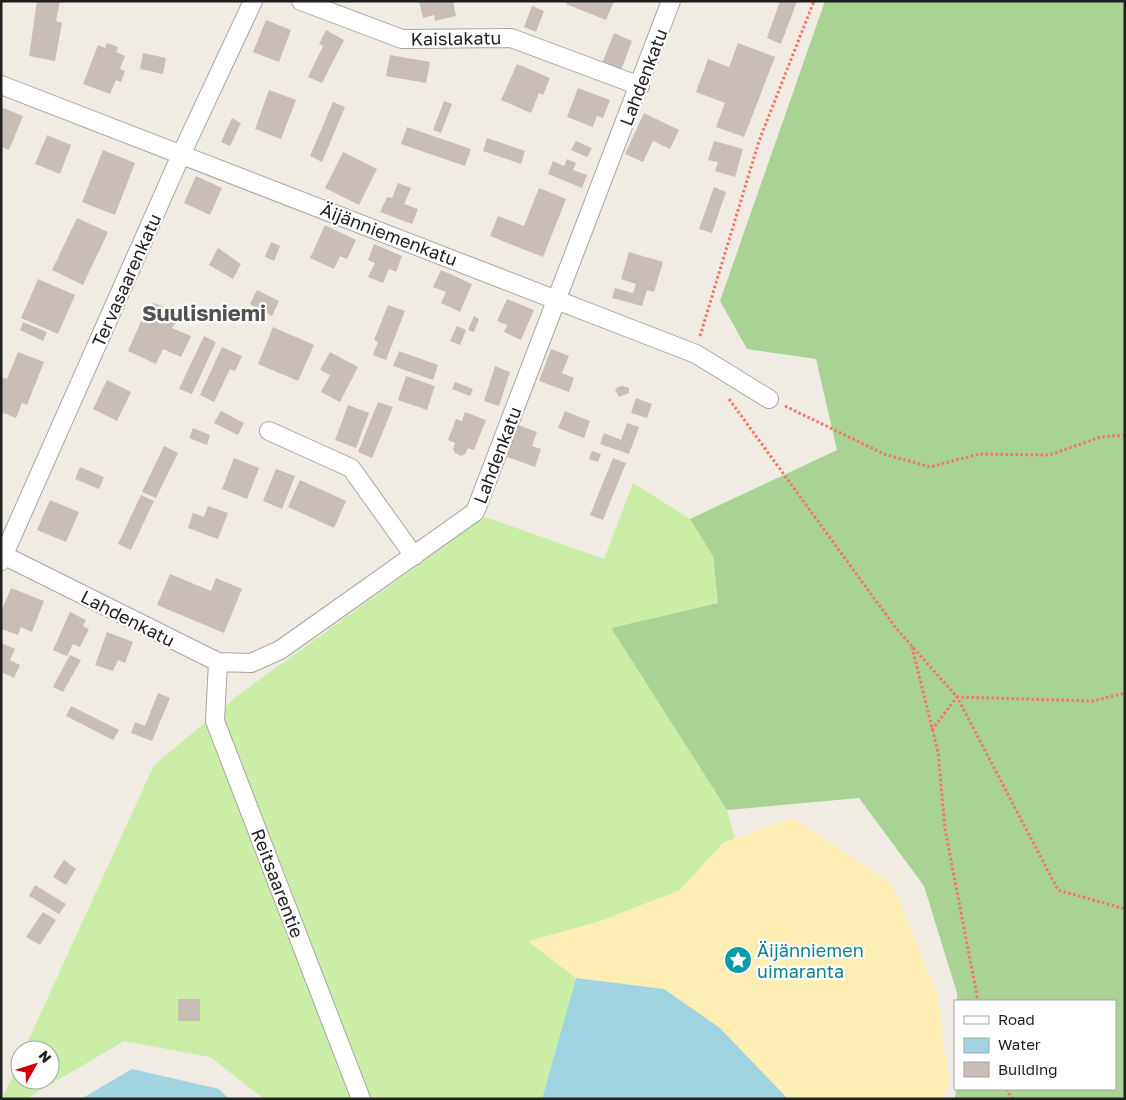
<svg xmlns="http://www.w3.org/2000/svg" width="1126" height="1100" viewBox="0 0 1126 1100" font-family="'Golos Text',sans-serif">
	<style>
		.grass { fill: #cbeea6 }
		.forest { fill: #a8d395 }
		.sand { fill: #ffeeb3 }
		.water { fill: #a1d4e1 }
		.building { fill: #c8beb7 }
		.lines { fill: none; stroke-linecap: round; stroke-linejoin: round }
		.minor-casing { stroke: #a6a6a6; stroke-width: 20 }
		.path { stroke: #ff7366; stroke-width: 3; stroke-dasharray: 2.5 2.5; stroke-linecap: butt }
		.minor { stroke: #fff; stroke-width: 18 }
		.labels { text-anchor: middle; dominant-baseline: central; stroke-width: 4.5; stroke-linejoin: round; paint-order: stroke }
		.street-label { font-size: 18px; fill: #1f1f1f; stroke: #fff }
		.culture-label { font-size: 18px; fill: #0d838f; stroke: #fff; text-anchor: start }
		.district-label { font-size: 22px; font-weight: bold; fill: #525252; stroke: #fff }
	</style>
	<rect width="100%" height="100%" fill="#f0ece4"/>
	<path class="grass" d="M633,483L690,519L713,555L718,603L611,628L727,810L735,838L723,843L680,890L601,921L529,941L576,978L542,1099H264L210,1057L124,1041L26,1099H2L20,1059V1080H50V1050H24L154,765L241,693L485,517L604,559Z"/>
	<path class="forest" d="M825,1H1125V1099H955L956,1089H1115V1001H957V993L924,886L859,798L727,810L611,628L718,603L713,556L690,519L837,450L816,359L747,349L720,301Z"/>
	<path class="sand" d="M793,818L892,884L937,993L949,1084L941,1099H788L720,1028L664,989L576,978L529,942L601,921L680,890L723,843Z"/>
	<path class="water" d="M576,978L664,989L720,1028L788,1099H542Z
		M132,1069L219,1089L229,1099H81Z"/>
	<path class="building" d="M37,1H60L56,21L62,23L55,61L29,56Z
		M419,1H453L456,16L435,21L434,15L423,18Z
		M567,1H614L606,20L566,4Z
		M780,1H797L781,44L767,38Z
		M532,6L544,11L536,32L524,27Z
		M266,20L291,30L279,62L253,52Z
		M326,30L344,40L322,83L308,77L323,46L319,44Z
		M614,33L632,41L620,73L601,66Z
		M107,43L118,47L116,52L125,56L120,69L125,71L121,82L116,80L110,94L83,84L98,45L105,48Z
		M738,43L775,57L744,137L716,127L725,103L696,92L708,59L729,67Z
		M143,53L166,58L163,74L140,69Z
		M390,55L430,62L426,83L386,76Z
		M517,64L550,78L543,95L539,93L531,113L501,100Z
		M578,88L610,100L603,118L597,116L593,127L567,117Z
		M269,90L296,100L281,139L255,129Z
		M444,101L452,104L441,133L433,130Z
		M333,102L345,107L322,162L310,156Z
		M1,107L23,116L9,150L1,147Z
		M644,113L679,130L670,149L653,141L643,162L625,154Z
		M232,118L241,123L230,146L221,142Z
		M407,127L471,149L465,166L401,144Z
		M47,135L71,145L60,174L35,164Z
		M487,138L525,151L521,164L483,151Z
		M576,141L592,148L587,157L571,150Z
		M714,141L743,149L735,177L715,171L718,162L708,160Z
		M103,150L135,163L115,215L82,202Z
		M343,152L377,169L359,205L325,188Z
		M567,159L576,163L573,170L587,175L582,188L548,174L553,161L564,166Z
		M196,176L222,188L210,215L184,203Z
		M398,183L411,188L404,204L418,209L412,224L380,212L387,197L392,198Z
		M714,187L726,192L712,233L699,229Z
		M539,188L566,199L543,257L490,236L498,216L524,226Z
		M77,218L108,232L83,285L52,270Z
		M325,225L356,240L347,259L340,256L334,269L310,258Z
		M271,242L280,246L274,261L265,257Z
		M374,244L402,256L396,272L389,269L383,283L368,277L375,263L368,260Z
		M218,248L241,264L233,279L209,265Z
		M629,252L663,262L654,292L647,290L642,306L612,298L615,288L633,293L636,284L621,279Z
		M441,270L472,284L460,312L441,303L446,292L433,287Z
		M38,279L75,295L58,334L21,318Z
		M257,290L279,301L272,316L250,304Z
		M507,299L534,310L521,340L504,332L507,325L497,321Z
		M153,303L178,312L180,316L172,328L191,336L181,357L163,349L156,364L128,351L141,321L144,323Z
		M388,305L405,311L386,360L373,355L378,342L374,340Z
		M474,316L479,319L474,332L468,330Z
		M23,322L47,332L43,341L20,330Z
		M457,326L466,330L460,345L450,341Z
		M273,327L314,345L298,381L258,364Z
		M204,336L216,342L192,394L179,389Z
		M222,347L242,356L235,371L230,369L214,402L200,395Z
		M551,349L569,356L562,373L574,378L569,392L539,381Z
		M399,351L438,365L433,380L393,366Z
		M18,352L44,362L27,405L22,403L16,418L1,412V377L7,379Z
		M330,352L358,367L340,402L321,392L330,375L320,370Z
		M495,366L510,372L499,406L484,401Z
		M406,376L435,386L427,410L398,400Z
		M107,380L131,392L117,421L93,409Z
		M455,382L473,389L470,396L452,389Z
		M622,386L629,388V393L619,397L615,390L618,387Z
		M636,398L652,404L647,418L631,413Z
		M378,402L393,407L372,458L358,452Z
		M348,405L369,413L356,448L335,440Z
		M221,411L244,423L238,435L214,423Z
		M565,411L590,421L584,438L558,428Z
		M465,412L486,420L474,450L468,448L465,454L461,456L455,453L453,449L455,443L448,440L456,419L462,421Z
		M627,423L639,427L629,454L600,444L604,433L621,440Z
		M518,425L537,432L532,446L541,449L535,467L507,457Z
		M193,428L210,435L207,445L189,438Z
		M164,446L178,453L156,498L142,492Z
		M592,451L601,454L598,462L589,459Z
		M234,458L259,468L247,499L222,489Z
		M613,458L626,463L603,520L590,515Z
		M80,467L104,477L99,489L75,479Z
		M276,469L295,476L282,509L263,501Z
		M300,480L346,501L334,528L288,507Z
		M141,495L154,501L131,550L118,544Z
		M50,500L79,512L66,542L37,530Z
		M208,506L228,513L218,539L188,528L193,513L204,517Z
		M170,574L211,591L216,578L242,589L224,633L157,605Z
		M11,588L44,601L32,632L21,627L18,635L1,629V612Z
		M70,612L86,620L83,626L89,629L80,647L73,644L67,656L53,650Z
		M107,632L133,642L125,663L118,660L113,671L95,665Z
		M1,643L15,649L10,660L20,665L14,678L1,672Z
		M70,655L81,660L63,692L53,687Z
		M158,693L170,698L152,741L131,733L135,722L145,726Z
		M71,706L119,730L113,740L66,716Z
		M64,860L76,869L66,885L53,877Z
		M35,885L66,904L59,914L29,896Z
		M43,912L56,920L40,945L26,937Z
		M178,999H200V1021H178Z"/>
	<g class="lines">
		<g class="minor-casing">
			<path id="minor" d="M301,1L402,39L511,38L640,86
				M1,85L696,354L769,399
				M269,431L351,468L414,556
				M1,554L218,662L251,663L280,650L475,512L671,1
				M1,561L181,155L253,1
				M218,662L215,721L361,1099"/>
		</g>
		<path class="path" d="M700,336L759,141L814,1
			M729,399L895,627L957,697L1093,701L1125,693
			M785,406L884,454L930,467L979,454L1049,455L1101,437L1125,435
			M912,647L938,752L945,829L978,1001
			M932,730L957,697L1058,890L1125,909
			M1006,1089L1013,1099"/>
		<use href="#minor" class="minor"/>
	</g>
	<defs>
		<g id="sight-disc" transform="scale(1.4375)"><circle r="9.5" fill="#0f9aa8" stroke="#fff"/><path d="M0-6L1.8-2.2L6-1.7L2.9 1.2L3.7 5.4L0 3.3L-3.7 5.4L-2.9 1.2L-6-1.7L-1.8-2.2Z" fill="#fff"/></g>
	</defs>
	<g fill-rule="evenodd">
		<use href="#sight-disc" x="738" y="960"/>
	</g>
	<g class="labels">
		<g class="street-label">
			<text transform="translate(456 38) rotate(-1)">Kaislakatu</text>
			<text transform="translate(643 77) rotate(-69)">Lahdenkatu</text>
			<text transform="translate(389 234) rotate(21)">Äijänniemenkatu</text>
			<text transform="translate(126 280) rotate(-66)">Tervasaarenkatu</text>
			<text transform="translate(497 455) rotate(-69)">Lahdenkatu</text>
			<text transform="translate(128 618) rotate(27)">Lahdenkatu</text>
			<text transform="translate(278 883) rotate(69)">Reitsaarentie</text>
		</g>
		<g class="culture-label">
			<text x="757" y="950">Äijänniemen<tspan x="757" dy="21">uimaranta</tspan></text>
		</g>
		<g class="district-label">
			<text x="204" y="312">Suulisniemi</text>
		</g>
	</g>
	<rect width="1126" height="1100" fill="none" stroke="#1f1f1f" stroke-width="5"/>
	<rect x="954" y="1000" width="162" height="90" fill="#ffffff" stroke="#a5a5a5"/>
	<rect x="964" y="1016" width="25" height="8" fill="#ffffff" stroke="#a5a5a5"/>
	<text x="998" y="1025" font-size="15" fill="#1f1f1f">Road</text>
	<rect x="964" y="1038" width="25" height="15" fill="#a1d4e1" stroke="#a5a5a5"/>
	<text x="998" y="1050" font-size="15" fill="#1f1f1f">Water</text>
	<rect x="964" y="1062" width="25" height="15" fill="#c8beb7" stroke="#a5a5a5"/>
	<text x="998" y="1075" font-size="15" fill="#1f1f1f">Building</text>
	<g transform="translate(35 1065) rotate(51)"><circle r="24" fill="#ffffff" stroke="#a5a5a5"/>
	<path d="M0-4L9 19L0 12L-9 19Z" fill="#cd0004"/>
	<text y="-8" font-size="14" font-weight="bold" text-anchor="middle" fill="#1f1f1f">N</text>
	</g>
</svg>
